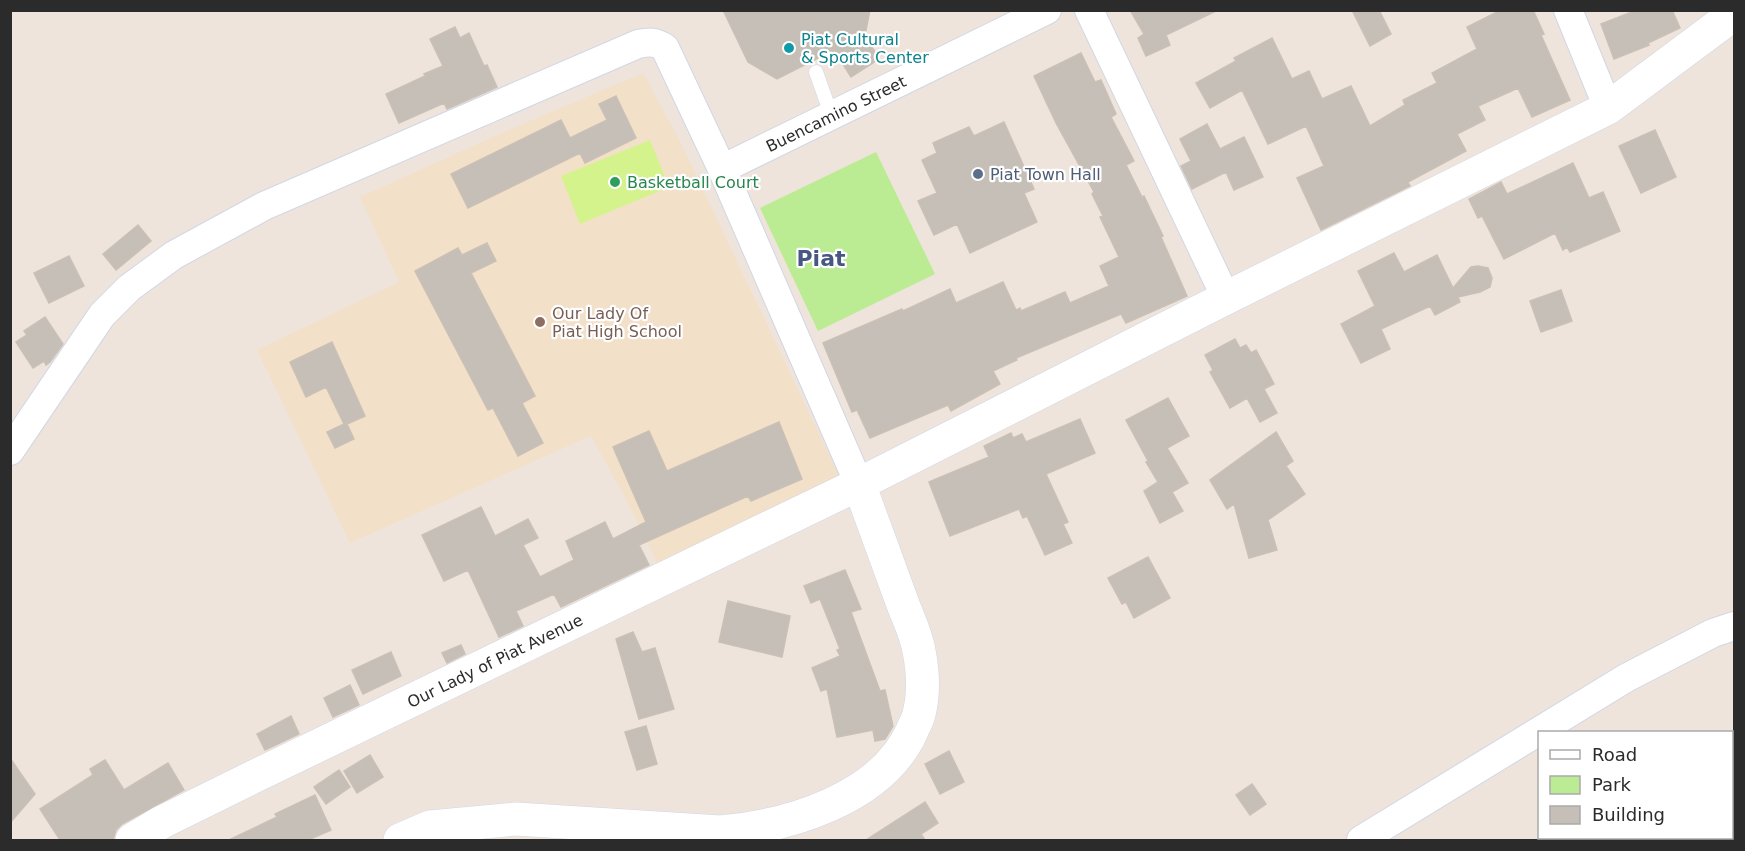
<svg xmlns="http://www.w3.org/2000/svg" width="1745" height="851" viewBox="0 0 1745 851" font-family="'DejaVu Sans',sans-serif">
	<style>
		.education { fill: #f2e0c9 }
		.park { fill: #bbeb92 }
		.pitch { fill: #d4f38d }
		.building { fill: #c6bfb7; stroke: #cac0b5; stroke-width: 1.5 }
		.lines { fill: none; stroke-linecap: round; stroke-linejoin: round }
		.lane-casing { stroke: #d1d7e5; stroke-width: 15 }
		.street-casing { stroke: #d1d7e5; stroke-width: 30 }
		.secondary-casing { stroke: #d1d7e5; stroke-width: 34 }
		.lane { stroke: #fff; stroke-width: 14 }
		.street { stroke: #fff; stroke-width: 28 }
		.secondary { stroke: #fff; stroke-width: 33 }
		.culture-dot { fill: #0f9aa8; stroke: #fff; stroke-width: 2 }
		.service-dot { fill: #5c6f8a; stroke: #fff; stroke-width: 2 }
		.leisure-dot { fill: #2e9e5b; stroke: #fff; stroke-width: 2 }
		.education-dot { fill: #8d6e63; stroke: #fff; stroke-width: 2 }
		.labels { text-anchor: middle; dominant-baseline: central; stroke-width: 4.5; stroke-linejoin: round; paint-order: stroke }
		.culture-label { font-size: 16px; fill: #0d838f; stroke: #fff; text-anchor: start }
		.street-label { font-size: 16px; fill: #2b2b2b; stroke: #fff }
		.service-label { font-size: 16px; fill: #4e5e75; stroke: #fff; text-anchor: start }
		.leisure-label { font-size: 16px; fill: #27864d; stroke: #fff; text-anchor: start }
		.education-label { font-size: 16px; fill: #785e54; stroke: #fff; text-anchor: start }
		.district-label { font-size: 22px; font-weight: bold; fill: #465881; stroke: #fff }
	</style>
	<rect width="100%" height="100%" fill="#eee4dc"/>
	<path class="education" d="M643,73L678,137L840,478L658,565L628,503L591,436L350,543L257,350L399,282L360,197L504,132Z"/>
	<path class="park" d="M876,152L935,274L818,331L760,208Z"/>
	<path class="pitch" d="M650,140L669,187L580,224L561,176Z"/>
	<path class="building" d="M723,10H870L865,35L879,59L851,77L834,50L777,79L748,62Z
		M1130,10H1218L1166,35L1170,45L1146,56L1138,38L1144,34Z
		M1352,10H1379L1391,34L1370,46Z
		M1501,10H1533L1544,34L1541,35L1570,100L1532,117L1518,88L1478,106L1485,120L1457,134L1466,151L1408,182L1410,186L1321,230L1297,178L1324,166L1306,126L1268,144L1242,90L1210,108L1196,83L1236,61L1234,58L1272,38L1292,79L1309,71L1322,99L1351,86L1370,126L1405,105L1403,100L1437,83L1432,73L1477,49L1467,27Z
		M1637,10H1672L1680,28L1648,43L1649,45L1614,59L1601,24Z
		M455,27L460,38L469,33L484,66L487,65L497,87L447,109L444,103L399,123L386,94L425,76L424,74L443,66L430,39Z
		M1081,53L1095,82L1101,80L1116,114L1111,117L1134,161L1126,165L1142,197L1144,196L1163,236L1161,237L1187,296L1126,323L1121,314L1016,358L1017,360L993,371L1000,384L951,411L948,405L870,438L857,410L852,412L823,343L902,309L903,311L950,289L956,303L1003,282L1016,310L1020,308L1021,311L1065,292L1070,303L1109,286L1100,266L1119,257L1100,217L1103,216L1092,194L1094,192L1056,123L1034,76Z
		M616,96L636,138L585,163L580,153L468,208L451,174L561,120L570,138L607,120L599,104Z
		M1004,122L1034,189L1024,193L1037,222L970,253L957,224L934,235L918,201L937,193L922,160L937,153L933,143L969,127L974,136Z
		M1207,124L1220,149L1244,137L1263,177L1234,190L1226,172L1192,189L1181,166L1191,161L1180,139Z
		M1655,130L1676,177L1641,193L1619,146Z
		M1573,163L1589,198L1603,192L1620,231L1570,252L1567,247L1563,250L1555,233L1504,259L1482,216L1478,218L1469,199L1501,182L1507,194Z
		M138,225L151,241L116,270L103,254Z
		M487,243L496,261L471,273L535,396L522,403L543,443L518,456L493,408L488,410L415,271L458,248L462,255Z
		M1394,253L1404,272L1437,255L1453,288L1471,267L1478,266L1488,268L1492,278L1490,287L1480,292L1458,297L1460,302L1435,315L1430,306L1381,329L1390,349L1361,363L1341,324L1375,306L1358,271Z
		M69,256L84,286L49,303L34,273Z
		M1561,290L1572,321L1541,332L1530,301Z
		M45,317L63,344L50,362L46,365L44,361L33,368L16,342L27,335L24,331Z
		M1235,339L1240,348L1246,345L1251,353L1256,350L1274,384L1264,389L1277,413L1260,422L1247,398L1230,408L1210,372L1213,370L1205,355Z
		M332,342L365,416L347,424L354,439L335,448L327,432L344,424L326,387L306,397L290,362Z
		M1168,398L1189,436L1167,448L1188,483L1172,492L1183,511L1160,523L1144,491L1158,482L1146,462L1148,461L1126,420Z
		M1080,419L1095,453L1046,474L1068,522L1063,524L1072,543L1045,555L1027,516L1023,518L1019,509L950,536L929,482L989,457L984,446L1011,433L1013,438L1022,434L1026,442Z
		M779,422L802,479L751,501L748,496L639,545L649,565L561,607L554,594L516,611L523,626L499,637L468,570L444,581L422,535L481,507L495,536L528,519L538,538L523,545L540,577L574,560L566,541L605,522L613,539L646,522L613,447L649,431L667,471Z
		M1276,432L1293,461L1286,466L1305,494L1268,520L1277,550L1249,558L1234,504L1227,509L1210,480Z
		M1148,557L1170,598L1134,618L1126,602L1122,604L1108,578Z
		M845,570L861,609L851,612L880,691L885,690L893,726L885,739L875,741L873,730L837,737L827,689L821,691L812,668L840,656L837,650L840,649L820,599L811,603L804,586Z
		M728,601L790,616L782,657L719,642Z
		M633,632L642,652L655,648L674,709L639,719L616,639Z
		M461,645L465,654L447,663L442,653Z
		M391,652L401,676L363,694L352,670Z
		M350,685L359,705L333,717L324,698Z
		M291,716L299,734L265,750L257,734Z
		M646,726L657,764L637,770L625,732Z
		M949,751L964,782L940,794L925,764Z
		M370,755L383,777L357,793L344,771Z
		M10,758L35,794L10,823Z
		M105,760L124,790L168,763L184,790L122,824L116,830L113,840H60L40,809L93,775L90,769Z
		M339,770L350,787L326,804L314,787Z
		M1252,784L1266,804L1250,815L1236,795Z
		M315,795L331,830L308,840H229L277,817L275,814Z
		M925,802L938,823L921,834L925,840H866Z"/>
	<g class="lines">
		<g class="lane-casing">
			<path id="lane" d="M816,72L832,117"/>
		</g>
		<g class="street-casing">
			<path id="street" d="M1089,10L1226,298
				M1568,10L1608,108
				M722,169L1047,10
				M10,451L102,315L129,288L174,255L264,206L638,44C649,42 655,41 665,48L722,169L859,484
				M1361,840L1626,678L1713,633L1734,626"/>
		</g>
		<g class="secondary-casing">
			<path id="secondary" d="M132,840L162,822L253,777L859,484L1226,298L1608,108L1734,14
				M400,840L430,827L516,819L720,832C789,826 881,799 912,731C914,725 918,720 919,714C924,694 923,671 919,651C916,633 907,616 901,599C887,561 873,522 859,484"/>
		</g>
		<use href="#lane" class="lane"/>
		<use href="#street" class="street"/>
		<use href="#secondary" class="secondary"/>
	</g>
	<circle class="culture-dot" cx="789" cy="48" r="6"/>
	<circle class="service-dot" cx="978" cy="174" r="6"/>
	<circle class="leisure-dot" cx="615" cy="182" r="6"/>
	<circle class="education-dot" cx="540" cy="322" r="6"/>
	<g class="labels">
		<g class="culture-label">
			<text x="801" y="39">Piat Cultural<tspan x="801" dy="18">&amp; Sports Center</tspan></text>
		</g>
		<g class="street-label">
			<text transform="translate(836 114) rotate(-26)">Buencamino Street</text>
			<text transform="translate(495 661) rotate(-26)">Our Lady of Piat Avenue</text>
		</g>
		<g class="service-label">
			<text x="990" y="174">Piat Town Hall</text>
		</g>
		<g class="leisure-label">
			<text x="627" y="182">Basketball Court</text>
		</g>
		<g class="education-label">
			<text x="552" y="313">Our Lady Of<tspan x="552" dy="18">Piat High School</tspan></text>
		</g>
		<g class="district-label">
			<text x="821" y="258">Piat</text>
		</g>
	</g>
	<rect width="1745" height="851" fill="none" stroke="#2b2b2b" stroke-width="24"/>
	<rect x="1538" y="731" width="195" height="108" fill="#ffffff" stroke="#aaaaaa" stroke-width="1.5"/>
	<rect x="1550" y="750" width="30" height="9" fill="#ffffff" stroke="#aaaaaa" stroke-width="1.5"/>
	<text x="1592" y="761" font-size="18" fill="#2b2b2b">Road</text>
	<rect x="1550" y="776" width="30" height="18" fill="#bbeb92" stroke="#aaaaaa" stroke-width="1.5"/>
	<text x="1592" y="791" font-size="18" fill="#2b2b2b">Park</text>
	<rect x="1550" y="806" width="30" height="18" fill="#c6bfb7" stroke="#aaaaaa" stroke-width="1.5"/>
	<text x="1592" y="821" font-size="18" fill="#2b2b2b">Building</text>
</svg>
